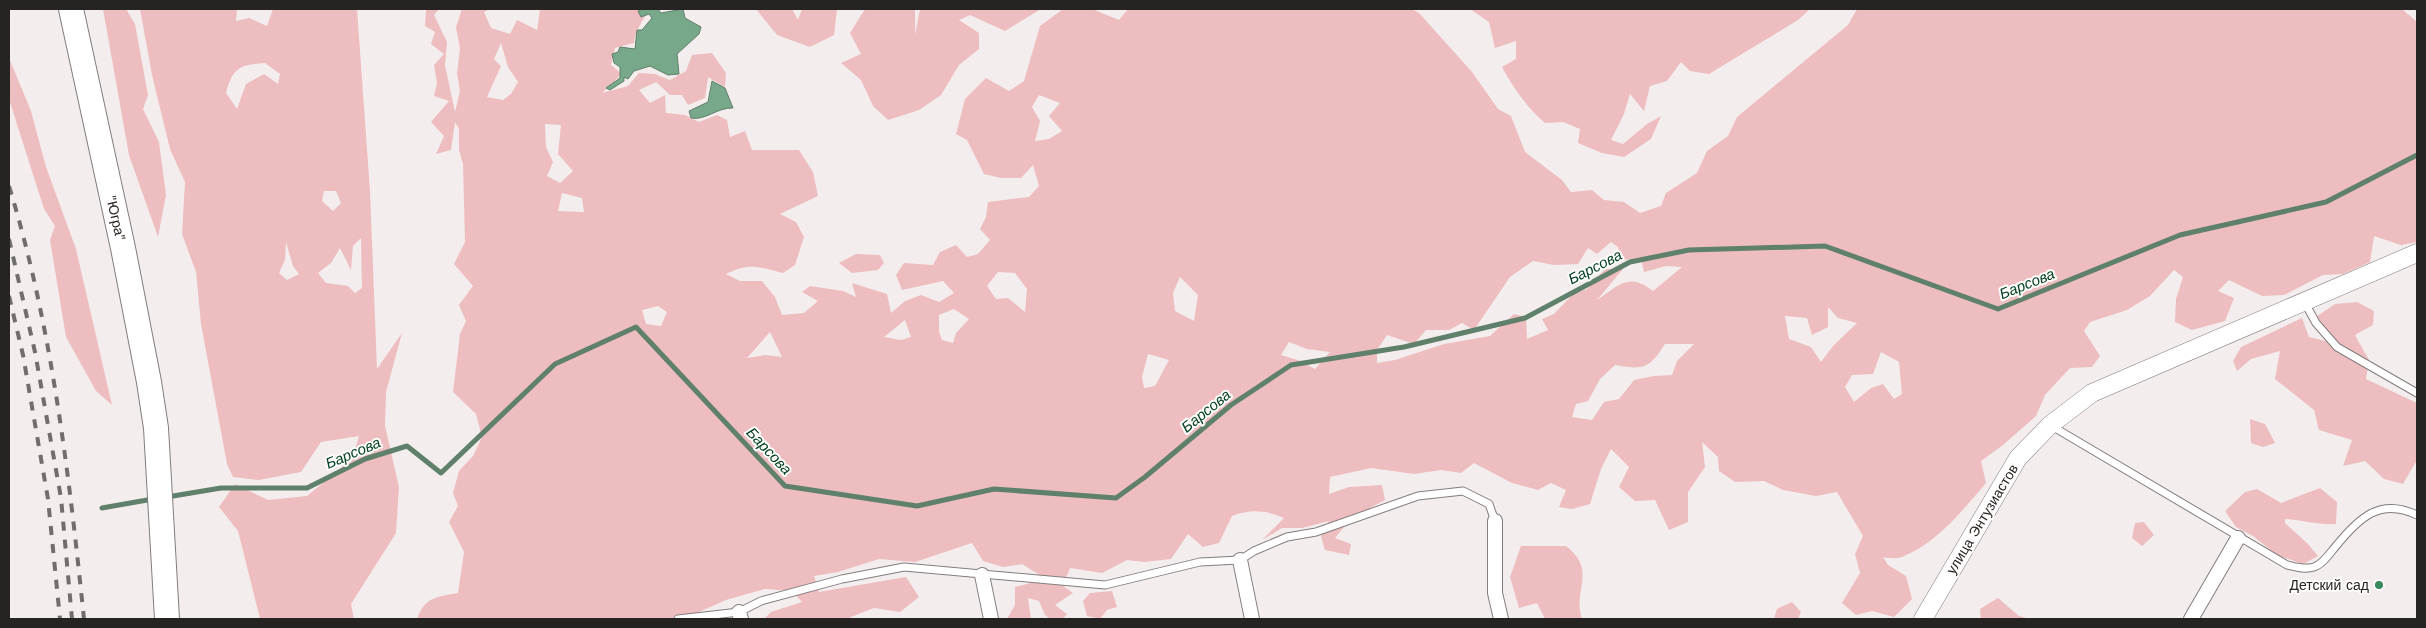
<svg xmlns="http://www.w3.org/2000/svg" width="2426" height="628" viewBox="0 0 2426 628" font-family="'Work Sans',sans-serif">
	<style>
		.green { fill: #eebdbf; fill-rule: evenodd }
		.water { fill: #77a889; stroke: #5f806a }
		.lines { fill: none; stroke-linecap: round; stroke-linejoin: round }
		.stream { stroke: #5f806a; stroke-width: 5 }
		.service-casing { stroke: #837d7d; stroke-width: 9 }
		.minor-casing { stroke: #837d7d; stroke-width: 16 }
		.tertiary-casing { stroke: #837d7d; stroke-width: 19 }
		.trunk-casing { stroke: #837d7d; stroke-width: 26 }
		.service { stroke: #fff; stroke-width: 7 }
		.minor { stroke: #fff; stroke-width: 14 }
		.tertiary { stroke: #fff; stroke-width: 18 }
		.trunk { stroke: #fff; stroke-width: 24 }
		.rail { stroke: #716d6d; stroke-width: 4; stroke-dasharray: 9 9; stroke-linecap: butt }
		.poi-dot { fill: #398b5d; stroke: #fffcfc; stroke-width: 2 }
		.labels { text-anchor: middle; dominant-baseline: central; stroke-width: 4; stroke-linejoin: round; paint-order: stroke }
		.street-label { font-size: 14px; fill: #262323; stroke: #fffcfc }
		.poi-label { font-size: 14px; fill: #262323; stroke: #fffcfc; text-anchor: end }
		.water-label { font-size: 15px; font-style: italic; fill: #044325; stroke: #fffcfc }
	</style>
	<rect width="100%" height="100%" fill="#f4edee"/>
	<path class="green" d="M103,9H126L135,24L148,95L143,109L159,142L166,195L158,237L129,155Z
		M140,9H237L236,21L249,18L267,26L273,9H357L370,191L377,369L402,333L386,392L385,426L399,487L396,533L351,604L354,619H260L238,531L219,507L235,484L268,500L307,496L352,459L359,436L321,442L301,472L259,480L233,477L227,464L201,324L196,272L182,234L185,182L170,149L152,75ZM265,63L280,74L278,84L264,74L246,84L237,109L226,93C233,67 240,65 265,63ZM324,191H336L341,203L333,211L322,201ZM361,238L362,288L355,293L348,286L326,283L318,273L331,263L340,248L351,270L353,246ZM286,242L293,266L299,274L287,280L279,273L285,260Z
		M426,9H439L434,15L447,42L445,65L455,112L460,91L457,73L460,49L456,27L462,9H490L484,12L491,28L510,34L517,20L537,30L540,10L544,9H649C643,21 635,30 634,43L615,48L611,65L622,74L602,93L628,86L639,73L655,74L670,80L686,71L692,55L712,53L726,73L725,87L708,77L705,98L688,105L682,95H670L656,82L639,90L650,103L665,95L666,113L685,115L699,122L717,115L727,120L730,137L745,131L752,150H799L813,172L818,196L780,214L796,222L804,237L795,265L783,273C759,267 749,262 726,274L740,281H762L775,297L782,315L804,313L818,301L802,292L810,286L843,291L856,297L852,283L887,294L891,313L905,301L921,295L939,302L954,293L943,281L902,290L896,275L904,263L933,265L940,252L956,245L967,257L978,254L990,240L980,229L986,217L988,202L1029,197L1039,186L1033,165L1021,178H1001L984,174L967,140L956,134L965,99L986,78L1009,91L1024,81L1040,26L1063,9H1092L1119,20L1128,9H1412L1419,13L1472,72L1498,109L1511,116L1525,152L1562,180L1571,192L1592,190L1604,200L1624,202L1640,213L1661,206L1666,193L1697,173L1707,151L1728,136L1737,117L1848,25L1857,9H2402L2417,22V242L2401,245L2374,236L2370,262L2343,274L2323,275L2284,295L2262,296L2229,280L2218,291L2234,298L2225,321L2192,330L2175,322L2176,299L2183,277L2174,270L2150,296L2127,310L2090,322L2084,331L2100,356L2092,367L2070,368L2045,395L2036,416L2003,445L1981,461L1986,483C1962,511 1937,543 1902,557C1896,559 1888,558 1883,557L1888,565L1906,576L1912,599L1894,617L1872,611L1856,615L1842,603L1860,573L1855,554L1863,536L1837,492L1816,496L1783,490L1764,481L1735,482L1719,471L1718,457L1702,442L1705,467L1688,492V522L1669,530L1655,500L1635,501L1619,487L1629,467L1611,449L1601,469L1590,504L1572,509L1559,507L1566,490L1551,483L1538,490L1512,483L1474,463L1461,473L1441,470L1414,474L1371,468L1330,477L1329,494L1349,487L1382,485L1385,500C1365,510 1348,520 1335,538L1351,544L1349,555L1325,550L1321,536L1329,521L1302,528H1282L1262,540L1284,518C1265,510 1251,509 1232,516L1219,543L1203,547L1188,534L1171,559L1144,562L1127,560L1102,573L1070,568L1063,586L1073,593L1055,605L1067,614L1063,619H1050L1045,615L1039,601L1028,598L1031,619H1007L1015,605V587L1046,579L1022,564L1003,567L983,561L972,543L915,562L879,559L838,572L814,576L819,592L906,577L919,597L900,612L874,608L846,619H764L771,612L802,602L792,591L765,589L726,600L699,612L724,619H417C425,597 436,597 458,593L464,552L449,522L458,506L453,493L459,471L473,456L482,437L476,414L453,392L460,334L466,321L459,305L473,286L454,264L465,242L463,164L459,150V129L455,122L451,150L436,154L444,136L431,122L449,101L434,96L437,83L434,65L444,54L431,44L435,32L425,26ZM501,43L508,67L518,82L511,94L503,100L487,97L501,66L494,59ZM1039,95L1060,103L1049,116L1062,131L1049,139L1035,141L1040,121L1032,107ZM545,124L561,125L558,154L573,171L560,183L547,176L553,162L546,147ZM562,193L582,198L584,212L558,211ZM1611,242L1618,247L1621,260L1641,258L1644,272L1666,266L1682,267L1653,291C1629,272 1619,285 1597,300L1623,269H1605L1587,289L1573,294L1554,314L1542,319L1548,330L1527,339L1526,317L1514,314L1490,336L1444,344L1395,360L1377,363V350L1387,335L1414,344L1426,330H1449L1462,323L1474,330L1510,277L1533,261L1554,265L1578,264L1588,248L1597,254ZM998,272L1015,273L1027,289L1025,312L1008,298L996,299L987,286ZM1180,277L1198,295L1194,321L1175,311L1173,293ZM658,306L667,312L661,326L646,324L642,310ZM1828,307L1838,318L1857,323L1833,346L1821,362L1811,347L1789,339L1785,316L1807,318L1812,335L1828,327ZM954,309L969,319L956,333L953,343L942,340L939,332V315ZM905,320L911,337L901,340L884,337ZM770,332L782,357L765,355L747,358ZM1289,342L1307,349L1330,352L1315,369L1298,360L1281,355ZM1665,344H1694L1677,361L1672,375L1654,376L1634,380L1619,399L1604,402L1592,420L1572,417L1576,404L1588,401L1600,379L1615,365C1644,370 1649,369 1665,344ZM1881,352L1899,362L1902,394L1894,399L1883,384L1871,388L1854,402L1845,387L1852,375L1873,374ZM1148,354L1169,360L1155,386L1144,388L1142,377Z
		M756,9H792L798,20L802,9H837L834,35L810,47L777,35Z
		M865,9H915V35L920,9H1041L1005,31L970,15L959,20L979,33V49L959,65L941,95L919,110L888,120L873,106L861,80L841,63L861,54L850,33Z
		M1470,9H1810L1798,20L1709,74L1690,71L1681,62L1667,81L1650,86L1644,111L1630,94L1624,114L1611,140L1623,144L1647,124L1661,116L1651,139L1624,157L1602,153L1578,143L1580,129L1563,122L1545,123C1526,106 1514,89 1502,67L1516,59V41L1495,48L1489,22Z
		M9,58L31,111L46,167L76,249L112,405L96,391L66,337L50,240L55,226L44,209L9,99Z
		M856,254L880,255L884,263L878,270L852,273L839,263Z
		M2357,302L2374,311L2373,325L2355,335L2369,360L2366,379L2417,403V460L2403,484L2384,479L2365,461L2343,466L2352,440L2319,430L2314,410L2275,379L2280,351L2251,359L2237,371L2233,361L2241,347L2302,318L2309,337L2325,341L2327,330L2316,317L2335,304Z
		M2250,419L2265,424L2275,443L2263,447L2251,443Z
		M2320,488L2337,502L2336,524C2318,525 2302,520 2285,519V523L2308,544L2318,556L2303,564L2277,555L2253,536L2236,527L2225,511L2245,492L2257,489L2281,503Z
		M2144,522L2154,535L2142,546L2132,538L2135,523Z
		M1521,546H1566C1598,571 1572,590 1582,619H1545L1537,603L1519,608L1510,577Z
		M1112,591L1117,607L1107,610L1100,619L1087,616L1083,601L1090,593Z
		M1998,598L2019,616L2030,619H1981L1980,609Z
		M1792,602L1801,612L1798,619H1774L1777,609Z"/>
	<path class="water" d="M642,9H658L661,13L683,9L685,18L701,27L699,34L677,54L679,74L668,75L650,66L634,71L628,79L624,77V81L610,90L606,88L620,78V67L614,63L612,54L618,52L620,47L635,49L637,30H642L652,18L649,14L641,17L638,11Z
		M712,81L725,88L733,108C718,107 705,121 691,118L689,111L708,102Z"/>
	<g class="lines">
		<path class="stream" d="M167,497L221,488H307L365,459L407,446L441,473L555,364L636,327L785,486L917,506L994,489L1116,498L1145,477L1231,405L1291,365L1404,347L1525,318L1630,262L1689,250L1825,246L1998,309L2180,235L2326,202L2417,155
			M102,508L153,499"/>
		<g class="service-casing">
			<path id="service" d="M2305,303L2316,323L2337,347L2417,393
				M2050,425L2287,565C2296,567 2305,570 2314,567C2323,564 2330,553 2336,546C2359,518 2380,497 2417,515
				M678,619L739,612L761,601L842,579L904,567L1105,585L1200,562L1240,560L1254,551L1287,537L1316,532L1418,496L1463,491L1489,504L1495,521"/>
		</g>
		<g class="minor-casing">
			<path id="minor" d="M1495,521V593L1501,619
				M1240,560L1252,619
				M982,575L991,619
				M739,612L741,619
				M2191,619L2238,538"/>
		</g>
		<g class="tertiary-casing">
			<path id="tertiary" d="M1923,619L2018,458L2050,425L2092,393L2417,253"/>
		</g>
		<g class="trunk-casing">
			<path id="trunk" d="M71,9L123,248L149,382L156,428L167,619"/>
		</g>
		<use href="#service" class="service"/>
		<use href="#minor" class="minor"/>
		<use href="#tertiary" class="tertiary"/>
		<use href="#trunk" class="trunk"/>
		<path class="rail" d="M9,186C52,326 69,475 84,619
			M9,239L35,352L61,498L72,619
			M9,296L23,355L48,499L60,619"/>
	</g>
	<circle class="poi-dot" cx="2379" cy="585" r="5"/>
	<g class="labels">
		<g class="street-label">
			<text transform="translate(116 218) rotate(77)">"Югра"</text>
			<text transform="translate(1982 519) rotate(-59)">улица Энтузиастов</text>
		</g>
		<g class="poi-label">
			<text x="2369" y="585">Детский сад</text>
		</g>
		<g class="water-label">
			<text transform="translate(1595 267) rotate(-27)">Барсова</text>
			<text transform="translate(2027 284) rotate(-22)">Барсова</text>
			<text transform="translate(1206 411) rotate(-39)">Барсова</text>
			<text transform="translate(769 451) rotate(47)">Барсова</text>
			<text transform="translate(353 453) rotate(-23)">Барсова</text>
		</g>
	</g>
	<rect width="2426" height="628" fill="none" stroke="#262323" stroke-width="20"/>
</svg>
